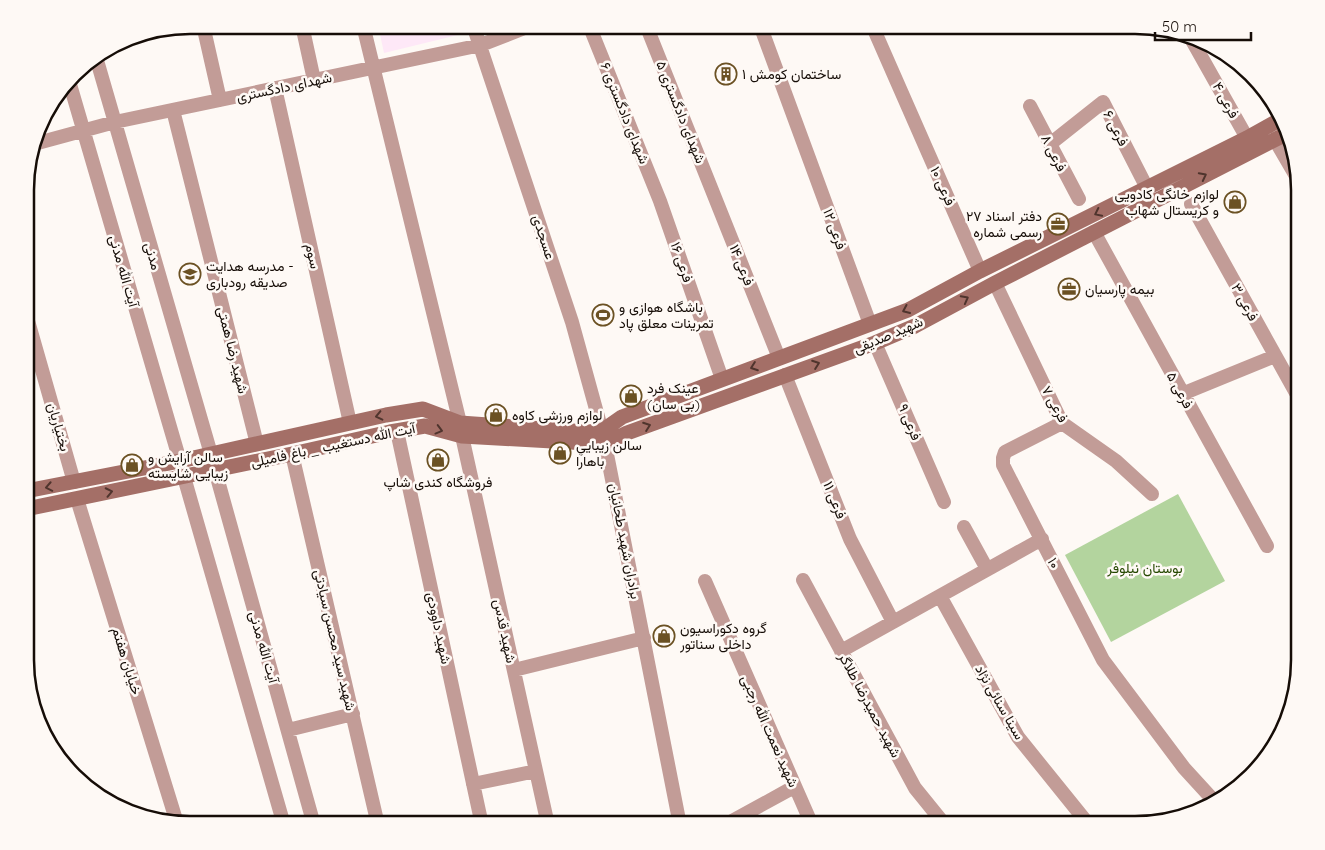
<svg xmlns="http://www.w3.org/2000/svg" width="1325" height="850" viewBox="0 0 1325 850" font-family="Quicksand,Vazirmatn,sans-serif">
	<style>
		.education { fill: #fee8f7 }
		.green { fill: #b3d49e }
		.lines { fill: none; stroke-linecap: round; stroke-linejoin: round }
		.street { stroke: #c29c97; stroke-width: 14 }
		.secondary { stroke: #a46f67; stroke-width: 15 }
		.oneway { stroke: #4f342d }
		.labels { text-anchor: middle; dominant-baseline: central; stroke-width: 5; stroke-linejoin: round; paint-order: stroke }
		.poi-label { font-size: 14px; fill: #160d07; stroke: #fef9f5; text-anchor: start }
		.street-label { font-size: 14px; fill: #160d07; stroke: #fef9f5 }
		.park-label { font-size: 14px; fill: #254800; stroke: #fef9f5 }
		.rim { fill: none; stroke: #160d07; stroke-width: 2.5 }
	</style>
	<rect width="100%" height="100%" fill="#fef9f5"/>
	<path class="education" d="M378,25H458L462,34L384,53Z"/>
	<path class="green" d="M1178,494L1225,581L1111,642L1065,555Z"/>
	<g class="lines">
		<path class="street" d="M203,25L220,100
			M302,25L314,80
			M363,25L460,423
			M473,25L572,322L602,431
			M589,25L660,201L722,379
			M646,25L779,358
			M760,25L870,324
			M872,25L980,271
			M1189,35L1247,138
			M96,57L211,454
			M69,81L180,461
			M275,88L350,423
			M1030,106L1079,199
			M173,110L257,444
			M1275,140L1300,183
			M34,144L115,122L481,45L532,25
			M1050,144L1103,102L1147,188
			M1191,204L1300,400
			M1094,232L1267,546
			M995,283L1062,423L1116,461L1152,494
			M26,314L74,482
			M875,343L944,502
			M785,375L850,539L893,622
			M1182,394L1275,356
			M1062,423L1005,452L1003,458V465L1103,660L1184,768L1216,803
			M397,431L482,825
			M462,436L548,825
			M605,444L680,825
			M292,454L378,825
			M215,470L314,825
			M184,477L284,825
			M77,499L177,823
			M964,527L987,569
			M803,580L915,788L945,825
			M705,581L812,825
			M940,596L1018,737L1089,825
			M841,651L1042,539
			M514,670L644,638
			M288,730L353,714
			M473,784L536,771
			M725,825L794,787"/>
		<path class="secondary" d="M26,491L180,461L386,415L423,409L460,423L587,432L602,431L622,417L908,310L980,271L1247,138L1281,119
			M26,509L292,454L390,432L425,426L462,436L605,444L627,433L875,343L915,326L995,283L1286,134"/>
	</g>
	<defs><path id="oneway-chevron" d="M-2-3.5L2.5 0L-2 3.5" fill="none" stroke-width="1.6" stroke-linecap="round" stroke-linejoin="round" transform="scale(1.25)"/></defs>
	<g class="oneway">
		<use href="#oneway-chevron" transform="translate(1203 176) rotate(-27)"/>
		<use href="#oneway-chevron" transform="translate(1098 213) rotate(154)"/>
		<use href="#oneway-chevron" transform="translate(965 299) rotate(-28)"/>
		<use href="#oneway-chevron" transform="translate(906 310) rotate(156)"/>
		<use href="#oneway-chevron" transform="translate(816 364) rotate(-20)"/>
		<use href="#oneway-chevron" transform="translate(754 367) rotate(160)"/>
		<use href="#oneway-chevron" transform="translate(379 416) rotate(167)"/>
		<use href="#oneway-chevron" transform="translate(647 426) rotate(-20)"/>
		<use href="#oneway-chevron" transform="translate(439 430) rotate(15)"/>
		<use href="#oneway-chevron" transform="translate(49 487) rotate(169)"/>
		<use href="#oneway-chevron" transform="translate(109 492) rotate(-12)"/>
	</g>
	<defs>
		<g id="building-ring" transform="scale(1.125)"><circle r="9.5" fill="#fef9f5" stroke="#6b5123" stroke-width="1.5"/><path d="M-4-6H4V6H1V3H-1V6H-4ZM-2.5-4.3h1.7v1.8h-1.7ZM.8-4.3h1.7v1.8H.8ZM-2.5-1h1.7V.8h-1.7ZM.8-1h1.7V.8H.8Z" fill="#6b5123"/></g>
		<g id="shop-ring" transform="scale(1.125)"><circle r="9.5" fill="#fef9f5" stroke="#6b5123" stroke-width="1.5"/><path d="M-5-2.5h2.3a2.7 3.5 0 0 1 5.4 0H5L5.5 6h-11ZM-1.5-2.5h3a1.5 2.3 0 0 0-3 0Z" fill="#6b5123"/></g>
		<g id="office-ring" transform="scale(1.125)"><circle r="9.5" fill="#fef9f5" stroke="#6b5123" stroke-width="1.5"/><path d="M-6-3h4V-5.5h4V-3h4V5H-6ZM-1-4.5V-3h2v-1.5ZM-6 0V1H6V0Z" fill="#6b5123"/></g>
		<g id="school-ring" transform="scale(1.125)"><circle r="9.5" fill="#fef9f5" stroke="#6b5123" stroke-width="1.5"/><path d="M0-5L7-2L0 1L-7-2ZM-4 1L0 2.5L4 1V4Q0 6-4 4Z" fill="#6b5123"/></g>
		<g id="stadium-ring" transform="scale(1.125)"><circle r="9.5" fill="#fef9f5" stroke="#6b5123" stroke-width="1.5"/><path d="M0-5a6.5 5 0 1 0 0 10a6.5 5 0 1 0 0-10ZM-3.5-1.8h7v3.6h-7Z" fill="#6b5123"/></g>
	</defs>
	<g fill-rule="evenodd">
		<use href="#building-ring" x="726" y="74"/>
		<use href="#shop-ring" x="1235" y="202"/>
		<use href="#office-ring" x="1058" y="224"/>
		<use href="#school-ring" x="190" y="274"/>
		<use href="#office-ring" x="1069" y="289"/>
		<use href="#stadium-ring" x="603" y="315"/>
		<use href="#shop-ring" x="631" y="396"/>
		<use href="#shop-ring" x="496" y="415"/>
		<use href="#shop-ring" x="560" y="453"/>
		<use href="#shop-ring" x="438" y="460"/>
		<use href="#shop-ring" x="132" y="465"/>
		<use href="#shop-ring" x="664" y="636"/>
	</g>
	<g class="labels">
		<g class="poi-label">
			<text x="742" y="74">ساختمان کومش ۱</text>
			<text x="1219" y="194" text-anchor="end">لوازم خانگی کادویی<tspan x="1219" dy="16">و کریستال شهاب</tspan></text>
			<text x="1042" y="216" text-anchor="end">۲۷ دفتر اسناد<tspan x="1042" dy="16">رسمی شماره</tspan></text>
			<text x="206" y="266">مدرسه هدایت -<tspan x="206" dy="16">صدیقه رودباری</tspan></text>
			<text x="1085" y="289">بیمه پارسیان</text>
			<text x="619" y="307">باشگاه هوازی و<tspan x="619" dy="16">تمرینات معلق پاد</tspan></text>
			<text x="647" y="388">عینک فرد<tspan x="647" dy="16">(بی سان)</tspan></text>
			<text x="512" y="415">لوازم ورزشی کاوه</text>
			<text x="576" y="445">سالن زيبايي<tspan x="576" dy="16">باهارا</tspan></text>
			<text x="148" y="457">سالن آرایش و<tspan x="148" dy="16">زیبایی شایسته</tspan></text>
			<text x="438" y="482" text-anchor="middle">فروشگاه کندی شاپ</text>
			<text x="680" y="628">گروه دکوراسیون<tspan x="680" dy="16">داخلی سناتور</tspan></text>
		</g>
		<g class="street-label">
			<text transform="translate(284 87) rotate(-12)">شهدای دادگستری</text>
			<text transform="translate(1226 100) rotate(61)">فرعی ۴</text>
			<text transform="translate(681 112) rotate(68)">شهدای دادگستری ۵</text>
			<text transform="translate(625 113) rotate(68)">شهدای دادگستری ۶</text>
			<text transform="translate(1116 128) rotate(63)">فرعی ۶</text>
			<text transform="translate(1054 153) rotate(63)">فرعی ۸</text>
			<text transform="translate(943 186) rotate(66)">فرعی ۱۰</text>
			<text transform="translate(835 229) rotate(70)">فرعی ۱۲</text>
			<text transform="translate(544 237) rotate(72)">عسجدی</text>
			<text transform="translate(153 256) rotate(74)">مدنی</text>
			<text transform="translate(313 256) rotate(77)">سوم</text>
			<text transform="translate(682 262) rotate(71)">فرعی ۱۶</text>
			<text transform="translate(742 265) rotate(68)">فرعی ۱۴</text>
			<text transform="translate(124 271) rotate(74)">آیت الله مدنی</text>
			<text transform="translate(1245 302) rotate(61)">فرعی ۳</text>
			<text transform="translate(888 335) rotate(-23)">شهید صدیقی</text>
			<text transform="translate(233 350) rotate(76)">شهید رضا همتی</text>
			<text transform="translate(1180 390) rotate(61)">فرعی ۵</text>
			<text transform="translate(1055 404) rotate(61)">فرعی ۷</text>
			<text transform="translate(910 422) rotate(67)">فرعی ۹</text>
			<text transform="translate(59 427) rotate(74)">بختیاریان</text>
			<text transform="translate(333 445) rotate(-12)">آیت الله دستغیب _ باغ فامیلی</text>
			<text transform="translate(835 500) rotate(68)">فرعی ۱۱</text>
			<text transform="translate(625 541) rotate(79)">برادران شهید طحانیان</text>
			<text transform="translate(1054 563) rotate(63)">۱۰</text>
			<text transform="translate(439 628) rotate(78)">شهید داوودی</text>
			<text transform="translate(505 631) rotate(78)">شهید قدس</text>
			<text transform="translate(335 640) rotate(77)">شهید سید محسن سیادتی</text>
			<text transform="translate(264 647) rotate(74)">آیت الله مدنی</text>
			<text transform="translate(127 661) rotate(73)">خیابان هفتم</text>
			<text transform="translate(1000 702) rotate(60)">سینا سنائی نژاد</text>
			<text transform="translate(870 705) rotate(62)">شهید حمیدرضا طلاگر</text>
			<text transform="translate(770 731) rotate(66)">شهید نعمت الله رجبی</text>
		</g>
		<g class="park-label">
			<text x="1145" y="568">بوستان نیلوفر</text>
		</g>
	</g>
	<path d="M0 0H1325V850H0ZM190 34H1135A156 156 0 0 1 1291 190V660A156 156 0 0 1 1135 816H190A156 156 0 0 1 34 660V190A156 156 0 0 1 190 34Z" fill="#fef9f5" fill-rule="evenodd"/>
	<path class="rim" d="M190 34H1135A156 156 0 0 1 1291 190V660A156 156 0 0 1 1135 816H190A156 156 0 0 1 34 660V190A156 156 0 0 1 190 34Z"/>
	<path d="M1155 32v8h96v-8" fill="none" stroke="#160d07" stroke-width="2.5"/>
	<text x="1162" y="32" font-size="15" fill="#160d07" stroke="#fef9f5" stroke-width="4" paint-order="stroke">50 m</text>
</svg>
